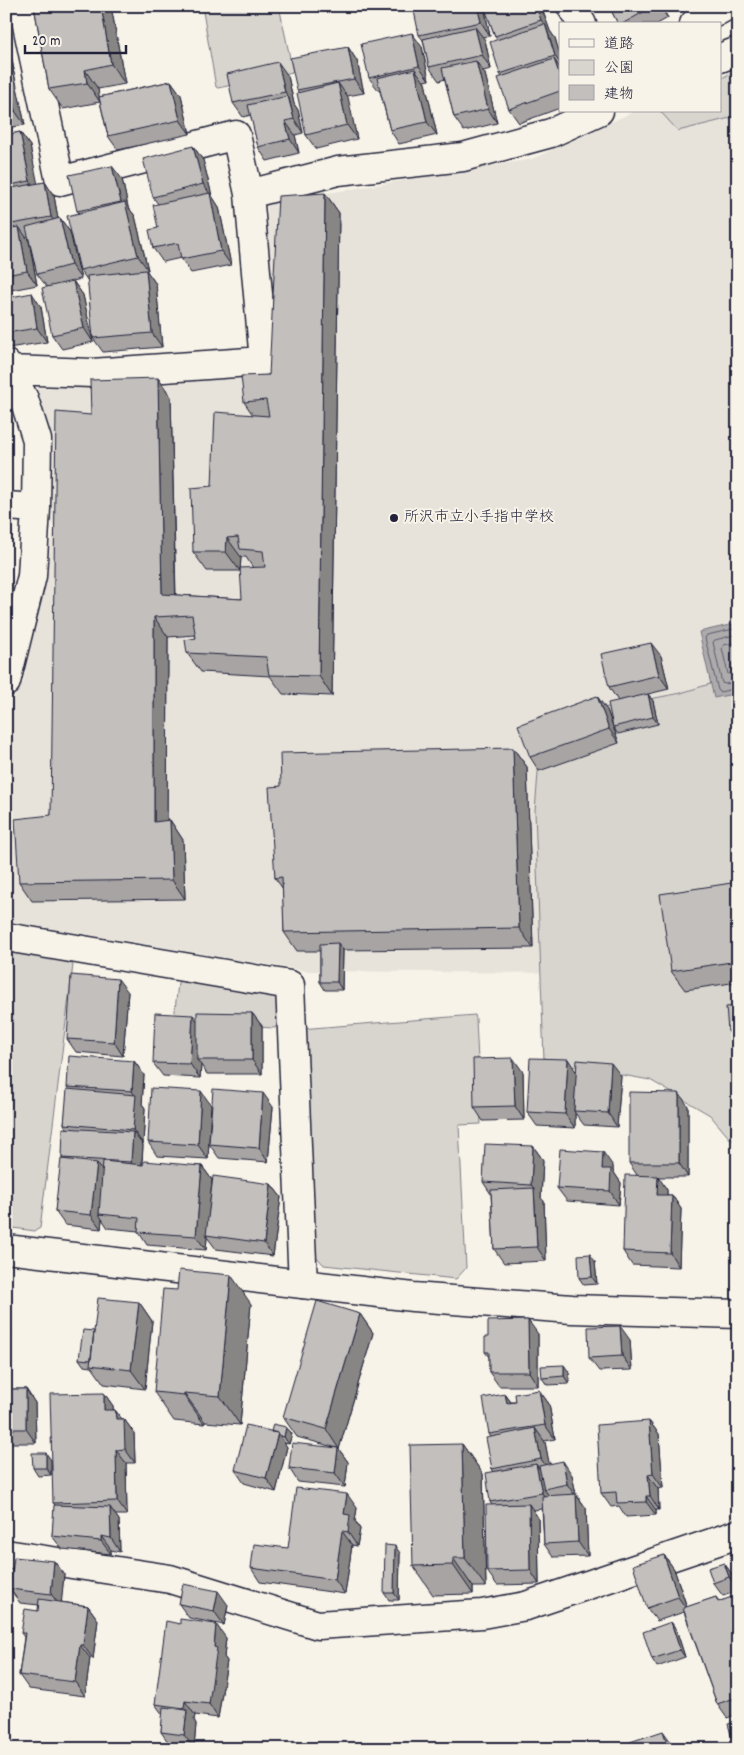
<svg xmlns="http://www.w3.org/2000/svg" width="744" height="1755" viewBox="0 0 744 1755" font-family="Dekko,'Klee One',sans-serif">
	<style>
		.built { fill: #e7e3db }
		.green { fill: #d8d5cf; stroke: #7d7c85 }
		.water { fill: #aeabad; stroke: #76747f }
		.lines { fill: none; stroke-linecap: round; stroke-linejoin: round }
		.shore { stroke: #5a5969; stroke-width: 1 }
		.street-casing { stroke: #22223b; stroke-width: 31 }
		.secondary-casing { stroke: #22223b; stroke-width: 31 }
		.street { stroke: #f7f3e8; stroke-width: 28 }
		.secondary { stroke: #f7f3e8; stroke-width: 28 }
		.wall { fill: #a7a4a3; stroke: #22223b }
		.shaded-wall { fill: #888684; stroke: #22223b }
		.building { fill: #c2bfbd; stroke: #22223b }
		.poi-dot { fill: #22223b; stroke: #f7f3e8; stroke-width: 2 }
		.labels { text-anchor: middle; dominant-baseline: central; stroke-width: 4; stroke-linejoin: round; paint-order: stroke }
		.poi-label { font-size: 15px; fill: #22223b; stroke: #f7f3e8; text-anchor: start }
	</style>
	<rect width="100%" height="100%" fill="#f7f3e8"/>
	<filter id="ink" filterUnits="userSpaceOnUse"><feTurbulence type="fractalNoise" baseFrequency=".02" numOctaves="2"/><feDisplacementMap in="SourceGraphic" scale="10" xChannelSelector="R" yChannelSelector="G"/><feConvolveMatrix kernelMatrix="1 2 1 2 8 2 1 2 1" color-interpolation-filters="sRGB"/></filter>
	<g filter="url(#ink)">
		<path class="built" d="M738,64V734L558,973L306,971L6,921V711L23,683L54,528L44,507L33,388L153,385L271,372L267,203L532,159L635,111H720V72Z"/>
		<path class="green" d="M202,6H279L293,72L218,88L216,87Z
			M738,70V116L678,131L660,111H720V79Z
			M738,675V1140H731L710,1115L650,1080L544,1061L535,811L540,747L582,712L681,693Z
			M6,950L68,961L73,965L40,1228L35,1231L6,1227Z
			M182,978L278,997V1023L275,1028L177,1023L174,1019L178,983Z
			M475,1015L476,1019L481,1124L459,1125L466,1268L456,1279L324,1265L314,1254L300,1029Z"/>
		<path class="water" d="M738,623V693L714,698L699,632Z"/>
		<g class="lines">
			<path class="shore" d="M738,628L707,635L705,638L718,690L720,692L738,688
				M738,634L715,640L713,642L722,683L725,684L738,682
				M738,642L724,645L722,648L728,674H738"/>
			<g class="street-casing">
				<path id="street" d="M23,6L60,181L236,135L249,194
					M571,6L582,24
					M694,24L727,6
					M720,58L738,51
					M6,364L24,399L37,440L36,508L32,576L6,682
					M6,371L10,370L92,373L264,361L249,194L338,171L463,157L551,133L599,111
					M6,506L36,508
					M6,937L290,985L303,1284
					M6,1554L170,1579L318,1625L482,1614L526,1606L738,1534"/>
			</g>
			<g class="secondary-casing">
				<path id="secondary" d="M6,1249L413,1297L572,1309L738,1314"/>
			</g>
			<use href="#street" class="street"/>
			<use href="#secondary" class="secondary"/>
		</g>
		<path class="wall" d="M34,6H111L125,84L98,89L99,97L171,81L181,95L190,134L118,150L108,136L100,102L63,109L49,89Z
			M484,6L490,36L482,37L485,40L491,69L483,71L485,74L497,123L464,131L454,117L445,79L439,81L429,67L423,40L419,35Z
			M484,6H541L550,31L555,38L560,55V108L519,123L509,109L502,77L500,74L497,40L495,36Z
			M609,6H661L668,18L657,24H618Z
			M6,32L14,70H13L14,73L25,125L6,128Z
			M348,47L357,61L364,93L347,96L357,139L316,149L306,135L298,92L297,90Z
			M422,47L429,80L424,81L425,83L437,135L399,144L390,130L380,91H379L369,78Z
			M288,76L294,104L298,110L303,133L295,135L299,153L267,161L258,147L251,115L243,117L233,103Z
			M20,132L30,146L37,184L45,182L54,196L58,218H60L70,232L81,279L73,281L83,295L93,342L62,349L52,335L47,287L37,274L28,236L26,237L29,241L37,285L6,291V135Z
			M193,146L203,160L212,196L219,207L231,265L191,273L181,258L163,262L153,248L158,228V204L153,197Z
			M122,179L128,207L135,216L148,270H146L156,284L162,347L103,352L93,338L88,281L80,270L79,213L77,211Z
			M325,193L339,213L332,696L283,694L270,676L201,672L187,653L196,638L195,635L168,637L167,821L170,820L183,840L185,899L32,901L19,882L51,815L91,415L158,378L171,397L176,595L242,599L253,568L246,557H241L240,571H207L193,552L212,486L253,415L244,402L269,375Z
			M6,298L41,307L47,342L8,348L6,346Z
			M661,656L669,689L648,694L653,701L658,724L618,734L613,727L618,701L609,687Z
			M607,710L619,743L539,771L530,757Z
			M513,748L527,767L533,948L343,950L342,990H325L320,982V951H297L284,932L283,889L275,878L281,786Z
			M738,882V982L685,990L671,971Z
			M128,992L123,1056L76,1052L67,1039Z
			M738,1006V1038H733L728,1031Z
			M252,1013L262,1026V1074H207L201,1065L200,1078L163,1076L153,1063L197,1021Z
			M134,1061L144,1075L142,1104L145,1108L143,1144L142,1143L143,1145L142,1165L202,1166L212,1180L209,1210L271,1184L281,1197L273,1256L216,1249L207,1237L206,1250L147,1245L138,1231L108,1228L102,1219L101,1229L65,1225L55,1211L63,1160L62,1158L67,1128L64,1124L68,1090L67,1087Z
			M523,1072L524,1120L483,1121L474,1107Z
			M577,1072L621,1076L617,1127L584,1125L575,1113V1128L537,1126L527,1112Z
			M211,1105L208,1159L157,1156L148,1142Z
			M688,1106V1177H658L667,1190V1195H672L681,1209L679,1267L632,1265L623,1251L637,1175L629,1163Z
			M273,1107L268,1162L219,1158L209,1144Z
			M533,1146L543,1160L541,1198L544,1201L546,1261L504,1263L494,1249L491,1194L483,1182Z
			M613,1166V1171L621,1183L619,1205L567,1201L557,1188Z
			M595,1262L597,1284L584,1285L579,1278Z
			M6,1299L12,1317L7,1318L12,1335L6,1337Z
			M139,1302L152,1321L145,1389L104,1384L92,1367L84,1366L79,1359L94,1331Z
			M251,1304L240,1425L205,1422L204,1424L174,1421L154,1392Z
			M360,1314L373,1333L339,1449L338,1448L348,1462L345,1487L298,1482L289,1468L337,1448L297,1437L283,1417Z
			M538,1334V1386H499L489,1372V1357L485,1352Z
			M630,1340L632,1370L599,1371L589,1358Z
			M569,1372V1384L547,1385L542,1378Z
			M6,1389H26L35,1403L36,1443H6Z
			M539,1390L549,1404L555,1439L544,1441L545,1442L549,1464L572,1475L576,1494L586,1508L588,1556L553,1557L544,1544L542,1509L533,1510L538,1518L539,1584L497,1585L487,1571L492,1505L490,1502L494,1472L492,1469L491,1437L489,1434L505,1394L511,1402H516Z
			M104,1393L113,1406V1410H115L122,1419H124L134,1433L135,1463H126L127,1515H115L119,1520L120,1552L111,1550V1554L62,1549L52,1536L55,1505L53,1503Z
			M649,1421L659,1434L663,1488L658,1489L659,1510H656V1515L626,1517L619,1506L611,1507L601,1493Z
			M286,1427L292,1434L289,1444L284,1443L287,1447L276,1492L244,1483L235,1470L271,1432Z
			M462,1444L483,1474L486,1587H473V1594L433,1595L413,1566Z
			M51,1460V1475L38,1476L33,1468Z
			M357,1508L355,1521L360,1529L357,1546L352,1545L345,1594L260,1582L251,1568L288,1548Z
			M400,1553L399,1600H389L384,1593Z
			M664,1555L674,1569L687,1607L716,1597L719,1601L738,1597V1714L727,1718L717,1704L684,1612L657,1621L647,1608Z
			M54,1561L64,1574L61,1602L88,1606L98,1620L93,1659L90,1658L85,1696L29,1689L19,1675L24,1637L21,1633L38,1611L39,1605L20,1603L10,1589Z
			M724,1563L734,1577L738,1588V1591L723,1596L713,1583Z
			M179,1604L228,1605L224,1625L189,1618Z
			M671,1622L676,1629L685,1657L657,1667L652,1659Z
			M180,1624L226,1638L224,1657L227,1661L218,1718L195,1715L194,1720L196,1724L194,1748L171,1746L161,1732L163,1715L155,1704Z"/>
		<path class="shaded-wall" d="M101,6H111L125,84L111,64Z
			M477,6H484L490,36L481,22Z
			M536,6H541L550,31L555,38L560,55V63L555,56L546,26L541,20Z
			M659,6H661L668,18Z
			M475,27L485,40L491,69L482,55Z
			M6,32L14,70L6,59Z
			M412,33L422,47L429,80L419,66Z
			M348,47L357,61L364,93L354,79Z
			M554,59L560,68V76Z
			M6,61L14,73L25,125L15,111L6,67Z
			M476,61L485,74L497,123L488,109Z
			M278,62L288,76L294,104L298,110L303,133L294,119L289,98L285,92Z
			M415,69L425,83L437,135L427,122Z
			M85,70L98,89L100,102L87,83Z
			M171,81L181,95L190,134L180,120Z
			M338,83L348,97L357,139L347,125Z
			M285,121L295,135L299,153L290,139Z
			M20,132L30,146L40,195L30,181Z
			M193,146L203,160L212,196L219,207L231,265L221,251L210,194L203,184Z
			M112,166L122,179L128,207L135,216L148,270L138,256L127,211L121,202Z
			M45,182L54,196L60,230L51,217Z
			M325,193L339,213L332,696L319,676Z
			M60,218L70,232L81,279L71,265Z
			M19,227L29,241L37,285L27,271Z
			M146,270L156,284L162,347L152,333Z
			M73,281L83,295L93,342L84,328Z
			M32,293L41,307L47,342L37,328Z
			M158,378L171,397L176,614L162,594Z
			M6,454L9,485L6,482Z
			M227,538L241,557L240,571L226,552Z
			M154,617L168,637L167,841L154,822Z
			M651,643L661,656L669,689L659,675Z
			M648,694L653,701L658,724L653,717Z
			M597,696L607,710L619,743L609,729Z
			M513,748L527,767L533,948L519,928Z
			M170,820L183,840L185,899L172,880Z
			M338,943L343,950L342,990L337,982Z
			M118,979L128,992L123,1056L114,1042Z
			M252,1013L262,1026V1074L252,1060Z
			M193,1015L203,1029L197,1060L201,1065L200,1078L190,1064Z
			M513,1058L523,1072L524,1120L515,1106Z
			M568,1059L577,1073L574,1111L575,1113V1128L565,1114Z
			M134,1061L144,1075L142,1104L145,1108L143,1144L133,1130L135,1096L132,1091Z
			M611,1063L621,1076L617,1127L608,1113Z
			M201,1091L211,1105L208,1159L198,1145Z
			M263,1093L273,1107L268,1162L259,1148Z
			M679,1093L688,1106V1177L679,1163Z
			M133,1132L143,1145L141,1175L131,1162Z
			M533,1146L543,1160L541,1198L544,1201L546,1261L537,1247L534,1188L531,1185Z
			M603,1152L613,1166V1171L621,1183L619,1205L610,1191L602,1169Z
			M97,1163L107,1177L99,1214L102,1219L101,1229L91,1215Z
			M202,1166L212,1180L207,1236L206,1235L207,1237L206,1250L196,1236Z
			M658,1176L667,1190V1209L657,1195Z
			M271,1184L281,1197L273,1256L264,1243Z
			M672,1195L681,1209L679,1267L670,1253Z
			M590,1254L595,1262L597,1284L592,1277Z
			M231,1275L251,1304L240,1425L220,1396Z
			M6,1299L12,1317L6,1309Z
			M139,1302L152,1321L145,1389L131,1370Z
			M360,1314L373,1333L339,1449L326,1429Z
			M6,1317L7,1318L12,1335L6,1327Z
			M528,1320L538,1334V1386L529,1372Z
			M620,1326L630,1340L632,1370L622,1356Z
			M564,1365L569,1372V1384L564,1376Z
			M26,1389L35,1403L36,1443L26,1429Z
			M539,1390L549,1404L555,1439L545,1425Z
			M104,1393L113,1406L114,1424L104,1410Z
			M184,1393L205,1422L204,1424L184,1395Z
			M505,1394L515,1408L507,1403Z
			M115,1410L124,1423V1419L134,1433L135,1463L125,1449L116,1419Z
			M649,1421L659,1434L663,1488L653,1474Z
			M286,1427L292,1434L289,1444L284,1437Z
			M535,1428L545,1442L551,1473L541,1459Z
			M278,1433L287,1447L276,1492L266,1478Z
			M462,1444L483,1474L486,1587L465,1558Z
			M338,1448L348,1462L345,1487L335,1473Z
			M116,1450L126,1463L127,1515L117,1501Z
			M46,1453L51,1460V1475L46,1468Z
			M563,1461L572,1475L576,1495L586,1508L588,1556L578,1542L576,1497L567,1484Z
			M536,1464L546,1478L544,1489L550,1497L551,1507L542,1493Z
			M648,1475L658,1489L659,1510L650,1496Z
			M347,1494L357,1508L355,1521L360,1529L357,1546L348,1532L344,1514Z
			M646,1496L656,1510V1515L646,1502Z
			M529,1504L538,1518L539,1584L530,1570Z
			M110,1507L119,1520L120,1552L111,1538Z
			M342,1531L352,1545L345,1594L335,1580Z
			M101,1536L111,1550V1554L101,1541Z
			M395,1546L400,1553L399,1600L394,1593Z
			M664,1555L674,1569L688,1611L678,1597Z
			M453,1558L473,1587V1594L453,1565Z
			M54,1561L64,1574L61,1607L51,1594Z
			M724,1563L734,1577L738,1590L729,1577Z
			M218,1591L228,1605L224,1625L214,1611Z
			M88,1606L98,1620L93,1659L83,1645Z
			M671,1622L676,1629L685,1657L680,1650Z
			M216,1624L226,1638L224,1657L227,1661L218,1718L209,1704Z
			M80,1645L90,1658L85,1696L75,1682Z
			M185,1701L195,1715L194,1720L196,1724L194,1748L184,1735L187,1712L184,1708Z
			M663,1731L673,1745L674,1749H669Z"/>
		<path class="building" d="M34,6H101L111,64L85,70L87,83L49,89Z
			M413,6H477L481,22L419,35Z
			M484,6H536L541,20L495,36Z
			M609,6H654L622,24H618Z
			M545,24L555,56L500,74L490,42Z
			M475,27L482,55L429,67L423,39Z
			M412,33L419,66L369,78L361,44Z
			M348,47L354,79L297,90L290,58Z
			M554,59L560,76V91L509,109L498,78Z
			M476,61L488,109L454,117L442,68Z
			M278,62L285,92L233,103L227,74Z
			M6,67L15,111L6,113Z
			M415,69L427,122L390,130L377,78Z
			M171,81L180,120L108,136L99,97Z
			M338,83L347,125L306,135L297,93Z
			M288,96L294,119L285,121L290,139L258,147L248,105Z
			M20,132L30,181L6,186V135Z
			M193,146L203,184L153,197L143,159Z
			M112,166L121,202L77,211L69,175Z
			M45,182L51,217L6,225V189Z
			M210,193L221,251L181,259L178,243L153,248L149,230L158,228L153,205Z
			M325,193L319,676L269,675L266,657L187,653L185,640L196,638L192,615L154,617V822L170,820L172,880L19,882L15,819L51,815L56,412L91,415L90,380L158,378L162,594L242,599L240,568L265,567L263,551L240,549L238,537L227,538L226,552H193L191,488L212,486L215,412L269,416L266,400L244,402L241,376L269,375L278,196Z
			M125,202L138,256L80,270L67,216Z
			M60,218L71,265L37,274L26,227Z
			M19,227L27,271L6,275V229Z
			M146,270L152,333L93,338L87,276Z
			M73,281L84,328L52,335L42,288Z
			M32,293L37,328L6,333V298Z
			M651,643L659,675L609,687L601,654Z
			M648,694L653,717L613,727L608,703Z
			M597,696L609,729L530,757L518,725Z
			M513,748L519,928L284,932L282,877L275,878L269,787L281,786L280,753Z
			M738,882V961L671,971L660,894Z
			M338,943L337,982H320V944Z
			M71,975L118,979L114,1042L67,1039Z
			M738,1006V1030L728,1031L726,1007Z
			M197,1012L252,1013V1060H197Z
			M155,1013L193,1015L190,1064L153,1063Z
			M69,1056L134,1061L132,1091L67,1087Z
			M513,1058L515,1106L474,1107L473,1059Z
			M530,1058L568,1059L565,1114L527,1112Z
			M577,1060L611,1063L608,1113L574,1111Z
			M151,1088L201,1091L198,1145L148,1142Z
			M67,1089L136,1095L133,1130L64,1124Z
			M213,1089L263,1093L259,1148L209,1144Z
			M629,1092L679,1093V1163H629Z
			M63,1128L133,1132L131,1162L62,1158Z
			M485,1144L533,1146L531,1185L483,1182Z
			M560,1149L603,1152L602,1169H611L610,1191L557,1188Z
			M61,1159L97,1163L91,1215L55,1211Z
			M103,1161L143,1165L144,1161L202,1166L196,1236L138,1232L139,1218L99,1214Z
			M625,1175L658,1176L657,1195H672L670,1253L623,1251Z
			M213,1176L271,1184L264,1243L206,1235Z
			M534,1188L537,1247L494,1249L491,1190Z
			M590,1254L592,1277L579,1278L578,1255Z
			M179,1270L231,1275L220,1396L184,1393V1395L154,1392L163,1289L177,1290Z
			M98,1298L139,1302L131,1370L90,1365Z
			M317,1301L360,1314L326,1429L283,1417Z
			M528,1320L529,1372H489V1352H485V1337H488V1321Z
			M620,1326L622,1356L589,1358L588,1327Z
			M83,1330L94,1331L91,1360L79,1359Z
			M564,1365V1376L542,1378L541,1366Z
			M6,1389H26V1429H6Z
			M539,1390L545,1425L489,1434L483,1398L505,1394L507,1403L516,1402L515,1394Z
			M104,1393V1410H115L116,1419H124L125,1449L116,1450L117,1501L53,1503L50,1394Z
			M649,1421L653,1474L648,1475L650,1496H646V1502L617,1503L616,1492L601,1493L597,1425Z
			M273,1424L286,1427L284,1437L279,1435L278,1433L271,1432Z
			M246,1425L278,1433L266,1478L235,1470Z
			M535,1428L541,1459L492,1469L486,1438Z
			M292,1443L338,1448L335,1473L289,1468Z
			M462,1444L465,1558H453V1565L413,1566L410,1445Z
			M32,1453H46V1468H33Z
			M563,1461L567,1484L544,1489L539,1466Z
			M536,1464L542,1493L490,1502L486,1473Z
			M296,1488L347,1494L344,1514L350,1515L348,1532L342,1531L335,1580L251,1568L254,1544L288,1548Z
			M576,1494L578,1542L544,1544L542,1496Z
			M529,1504L530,1570L487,1571L486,1505Z
			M54,1505L110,1507L111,1538L101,1536V1541L52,1536Z
			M385,1545L395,1546L394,1593H384Z
			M664,1555L678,1597L647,1608L633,1565Z
			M14,1557L54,1561L51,1594L10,1589Z
			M724,1563L729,1577L713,1583L708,1568Z
			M183,1584L218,1591L214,1611L179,1604Z
			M737,1595L738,1598V1697L717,1704L683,1608L716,1597L718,1602Z
			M39,1599L88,1606L83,1645H80L75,1682L19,1675L25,1633H21L25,1609L38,1611Z
			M180,1619L216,1624L214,1647L217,1648L209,1704L185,1701L184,1708L155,1704L166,1621L180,1624Z
			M671,1622L680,1650L652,1659L643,1632Z
			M163,1707L187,1710L184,1735L161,1732Z
			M738,1722V1749H735L728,1724Z
			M663,1731L669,1749H622L621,1745Z"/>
	</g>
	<circle class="poi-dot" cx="394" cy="518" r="5"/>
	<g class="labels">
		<g class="poi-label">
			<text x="404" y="518">所沢市立小手指中学校</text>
		</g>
	</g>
	<rect width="744" height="1755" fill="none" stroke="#f7f3e8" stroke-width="25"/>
	<rect x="12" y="12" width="719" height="1730" fill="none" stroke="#22223b" stroke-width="2" filter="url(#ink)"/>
	<rect x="559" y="22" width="162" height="90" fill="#f7f3e8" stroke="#a29fa3"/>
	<rect x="569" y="39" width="25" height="8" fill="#f7f3e8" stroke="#a29fa3"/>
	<text x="604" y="48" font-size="15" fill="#22223b">道路</text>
	<rect x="569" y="60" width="25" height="15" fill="#d8d5cf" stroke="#a29fa3"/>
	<text x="604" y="72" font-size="15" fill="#22223b">公園</text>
	<rect x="569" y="85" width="25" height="15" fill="#c2bfbd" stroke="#a29fa3"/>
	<text x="604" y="98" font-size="15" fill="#22223b">建物</text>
	<path d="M25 45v8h101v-8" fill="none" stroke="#22223b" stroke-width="2.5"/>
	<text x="32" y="45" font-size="15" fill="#22223b" stroke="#f7f3e8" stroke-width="4" paint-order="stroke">20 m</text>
</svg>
